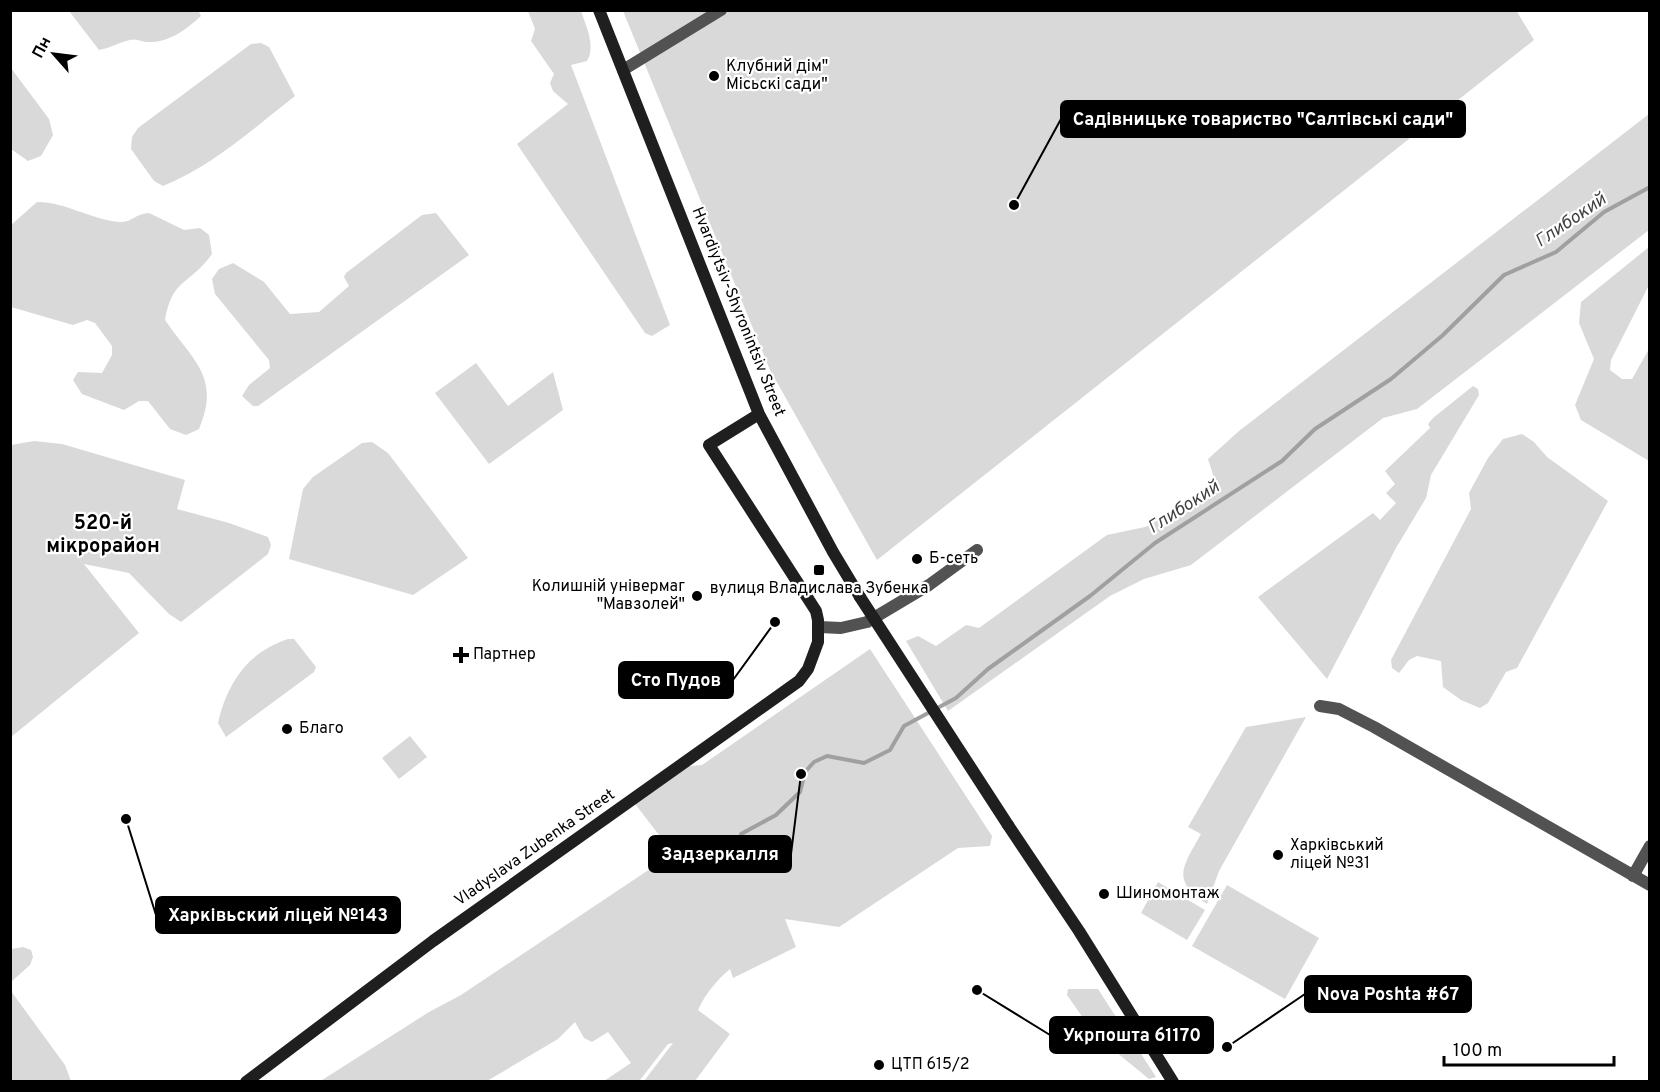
<svg xmlns="http://www.w3.org/2000/svg" width="1660" height="1092" viewBox="0 0 1660 1092" font-family="Overpass,sans-serif">
	<style>
		.green { fill: #d9d9d9 }
		.lines { fill: none; stroke-linecap: round; stroke-linejoin: round }
		.stream { stroke: #a0a0a0; stroke-width: 4 }
		.street { stroke: #525252; stroke-width: 12 }
		.secondary { stroke: #1f1f1f; stroke-width: 12 }
		.secondary-bridge { stroke: #1f1f1f; stroke-width: 12 }
		.poi-dot { fill: #000; stroke: #fff; stroke-width: 2 }
		.labels { text-anchor: middle; dominant-baseline: central; stroke-width: 4.5; stroke-linejoin: round; paint-order: stroke }
		.poi-label { font-size: 16px; fill: #000; stroke: #fff; text-anchor: start }
		.street-label { font-size: 16px; fill: #000; stroke: #fff }
		.water-label { font-size: 18px; font-style: italic; fill: #414141; stroke: #fff }
		.quarter-label { font-size: 20px; font-weight: bold; fill: #000; stroke: #fff }
		.leader { fill: none; stroke: #000; stroke-width: 2 }
		.callout-dot { fill: #000; stroke: #fff; stroke-width: 2 }
		.callout { fill: #000; stroke: #000; stroke-width: 2 }
		.callout-label { font-size: 18px; text-anchor: middle; font-weight: bold; fill: #fff }
	</style>
	<rect width="100%" height="100%" fill="#fff"/>
	<path class="green" d="M198,10L201,16C187,29 169,43 148,42C142,42 136,38 130,40C119,42 111,48 99,50L69,11Z
		M1516,10L1534,40L877,560L770,370L623,11Z
		M528,11H581C586,26 596,46 587,61L571,65L670,325L652,336L645,333L517,144L568,104L553,91L550,83L554,74L531,41L535,29Z
		M261,43L269,47L295,96C253,129 212,166 163,186L154,181L131,149L132,137L138,128L251,44Z
		M11,68L49,119L53,135L41,156L28,161L11,149Z
		M1649,114V230L1417,409L1383,418L1191,565L1144,579L1110,596L948,711L906,641L918,636L936,646L966,625L979,628L1107,535L1145,527L1182,508L1215,481L1208,459L1239,431Z
		M37,202C66,202 89,219 119,222C131,223 137,213 149,213L184,230L200,228L209,235L212,254C190,285 172,278 165,320C193,361 221,377 199,429L186,435L170,429L148,401H139L124,410L82,394L73,380L78,372L102,373L112,355V346L95,323L87,320L73,325L11,307V225Z
		M436,213L469,255L258,406H253L242,396L249,385L270,368L269,360L215,294L212,279L219,269L233,263L264,282L290,314L319,312L349,286L344,277L346,273L422,215Z
		M1649,247V285L1611,360L1610,370L1622,379H1632L1649,349V461L1581,420L1575,405L1594,359L1579,323L1581,302Z
		M476,363L508,406L553,372L563,410L489,464L435,393Z
		M1473,386L1478,389L1479,395L1431,475L1426,498L1396,548L1327,679L1258,597L1373,513L1380,520L1396,503L1386,493L1395,484L1385,471L1430,428L1428,424L1433,418Z
		M1522,434L1534,442L1547,457L1608,501L1517,668L1506,672L1488,703L1480,708L1461,700L1443,687L1441,661L1417,656L1409,660L1399,673L1392,668L1391,660L1471,509L1469,493L1488,458L1503,439Z
		M34,441L62,444L185,480L177,509L229,523L268,537L271,545L268,554L181,622L169,614L129,573L84,564L139,633L11,737V445Z
		M372,442L388,453L468,558L413,595L289,559L303,489L313,477L362,443Z
		M288,639H294L316,667L314,672L226,737L218,723C227,683 248,652 288,639Z
		M870,649L992,836L990,846L958,848L839,927L785,919L796,947L733,978L730,969C716,981 706,993 698,1010L730,1034L695,1081H644L673,1043L668,1044L640,1080L604,1081L631,1063L608,1032L592,1042L584,1038L575,1022L558,1039L487,1081L319,1082L429,1012L461,995L647,871L676,857L632,800L679,767L702,765Z
		M1306,717L1219,871L1207,904C1170,881 1183,866 1201,834L1188,827L1246,727Z
		M410,736L427,757L399,779L382,758Z
		M1158,882L1205,910L1187,940L1141,913Z
		M1227,885L1319,938L1285,999L1192,946Z
		M23,947L31,950L33,957L30,965L11,982V949Z
		M1068,989H1098L1118,1020L1116,1027L1103,1038L1093,1032L1067,995Z
		M11,991L65,1065L71,1081H11Z
		M1127,1032L1156,1077L1149,1079L1110,1047Z"/>
	<g class="lines">
		<path class="stream" d="M741,834L776,815L800,792L805,772L814,762L827,756L864,763L890,750L904,726L956,698L988,669L1090,596L1155,543L1282,461L1315,429L1391,379L1443,335L1504,275L1556,252L1604,212L1650,187"/>
		<path class="street" d="M623,70L721,10
			M819,627L841,628L867,622L929,585L977,550
			M1320,706L1339,709L1374,727L1650,885
			M1633,876L1650,846"/>
		<path class="secondary" d="M599,10L759,414L833,552L860,597
			M1008,825L1079,931L1173,1082
			M246,1082L433,941L799,681L808,669L818,642V620L816,611L709,445L759,414"/>
		<path class="secondary-bridge" d="M860,597L1008,825"/>
	</g>
	<g class="poi-dot">
		<circle cx="714" cy="76" r="6"/>
		<circle cx="917" cy="559" r="6"/>
		<rect x="813" y="564" width="12" height="12" rx="3"/>
		<circle cx="697" cy="596" r="6"/>
		<path d="M458 646h6v6h6v6h-6v6h-6v-6h-6v-6h6z"/>
		<circle cx="287" cy="729" r="6"/>
		<circle cx="1278" cy="855" r="6"/>
		<circle cx="1104" cy="894" r="6"/>
		<circle cx="879" cy="1065" r="6"/>
	</g>
	<g class="labels">
		<g class="poi-label">
			<text x="726" y="67">Клубний дім"<tspan x="726" dy="18">Місьскі сади"</tspan></text>
			<text x="929" y="559">Б-сеть</text>
			<text x="685" y="587" text-anchor="end">Колишній універмаг<tspan x="685" dy="18">"Мавзолей"</tspan></text>
			<text x="819" y="589" text-anchor="middle">вулиця Владислава Зубенка</text>
			<text x="473" y="655">Партнер</text>
			<text x="299" y="729">Благо</text>
			<text x="1290" y="846">Харківський<tspan x="1290" dy="18">ліцей №31</tspan></text>
			<text x="1116" y="894">Шиномонтаж</text>
			<text x="891" y="1065">ЦТП 615/2</text>
		</g>
		<g class="street-label">
			<text transform="translate(738 312) rotate(68)">Hvardiytsiv-Shyronintsiv Street</text>
			<text transform="translate(535 848) rotate(-35)">Vladyslava Zubenka Street</text>
		</g>
		<g class="water-label">
			<text transform="translate(1571 221) rotate(-34)">Глибокий</text>
			<text transform="translate(1184 508) rotate(-33)">Глибокий</text>
		</g>
		<g class="quarter-label">
			<text x="103" y="524">520-й<tspan x="103" dy="23">мікрорайон</tspan></text>
		</g>
	</g>
	<path class="leader" d="M1014 205L1061 119M775 622L733 680M801 774L791 854M126 819L156 915M1227 1047L1305 994M977 990L1050 1035"/>
	<g class="callout-dot">
		<circle cx="1014" cy="205" r="6"/>
		<circle cx="775" cy="622" r="6"/>
		<circle cx="801" cy="774" r="6"/>
		<circle cx="126" cy="819" r="6"/>
		<circle cx="1227" cy="1047" r="6"/>
		<circle cx="977" cy="990" r="6"/>
	</g>
	<g class="callout">
		<rect x="1061" y="101" width="404" height="36" rx="6"/>
		<rect x="619" y="662" width="114" height="36" rx="6"/>
		<rect x="649" y="836" width="142" height="36" rx="6"/>
		<rect x="156" y="897" width="244" height="36" rx="6"/>
		<rect x="1305" y="976" width="166" height="36" rx="6"/>
		<rect x="1050" y="1017" width="163" height="36" rx="6"/>
	</g>
	<g class="callout-label">
		<text x="1263" y="125">Садівницьке товариство "Салтівські сади"</text>
		<text x="676" y="686">Сто Пудов</text>
		<text x="720" y="860">Задзеркалля</text>
		<text x="278" y="921">Харківьский ліцей №143</text>
		<text x="1388" y="1000">Nova Poshta #67</text>
		<text x="1132" y="1041">Укрпошта 61170</text>
	</g>
	<rect width="1660" height="1092" fill="none" stroke="#000000" stroke-width="24"/>
	<g transform="translate(54 54) rotate(298)" stroke="#ffffff" stroke-width="4.5" paint-order="stroke">
	<path d="M0-4.5L10 22L0 15L-10 22Z" fill="#000000"/>
	<text y="-9" font-size="16" font-weight="bold" text-anchor="middle" fill="#000000">Пн</text>
	</g>
	<path d="M1444 1056v9h170v-9" fill="none" stroke="#000000" stroke-width="3"/>
	<text x="1453" y="1056" font-size="18" fill="#000000" stroke="#ffffff" stroke-width="4.5" paint-order="stroke">100 m</text>
</svg>
